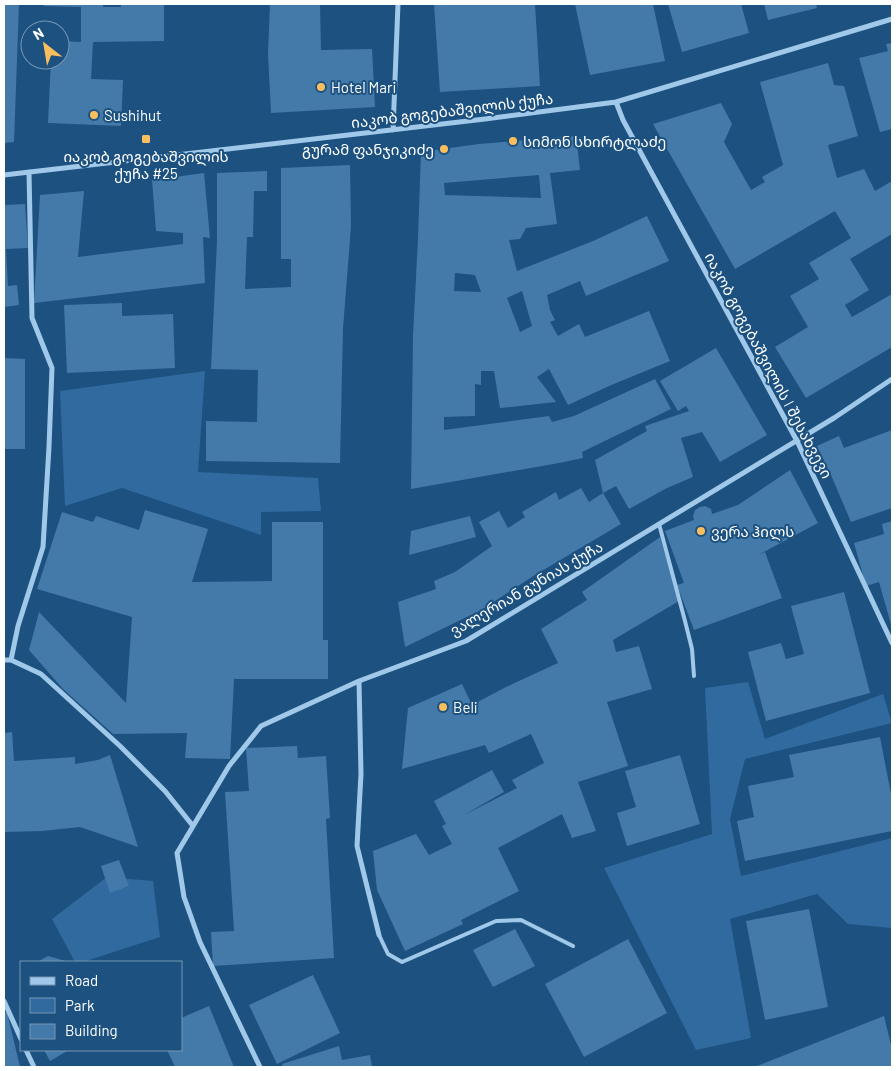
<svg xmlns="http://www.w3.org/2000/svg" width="896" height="1071" viewBox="0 0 896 1071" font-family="Barlow,'Noto Sans Georgian',sans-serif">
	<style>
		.green { fill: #306a9f }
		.building { fill: #447aaa; fill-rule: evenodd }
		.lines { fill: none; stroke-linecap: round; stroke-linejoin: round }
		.lane { stroke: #a0c8e9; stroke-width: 4 }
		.street { stroke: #a0c8e9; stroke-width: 5 }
		.poi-dot { fill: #f9bf5e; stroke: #1c5180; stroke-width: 2 }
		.labels { text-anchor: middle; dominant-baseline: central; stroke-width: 4; stroke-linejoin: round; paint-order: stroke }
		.poi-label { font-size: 15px; fill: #fff; stroke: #1c5180; text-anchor: start }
		.street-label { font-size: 15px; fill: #fff; stroke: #1c5180 }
	</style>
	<rect width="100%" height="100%" fill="#1c5180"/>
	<path class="green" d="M205,371L198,472L318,478L321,511L261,512V535L122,488L65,506L60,391Z
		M748,682L765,739L883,694L892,723L745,759L730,819L741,876L892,838V928L848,924L817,894L730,919L751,1038L696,1050L604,868L712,834L705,688Z
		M107,877L153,881L160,937L83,962H75L52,919Z"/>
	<path class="building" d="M4,4H19L14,142L4,143Z
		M44,4H103V7H121V4H164V41L93,42L91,79L123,80L121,126L48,123L51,60H60V41L81,42V7L44,6Z
		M270,4H320L321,50L372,49L375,107L271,113L268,54Z
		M434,4H535L540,86L440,92Z
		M575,4H653L665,61L590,75Z
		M668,4H741L749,33L682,52Z
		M764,4H816L817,8L768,20Z
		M892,43V129L880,132L859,58L888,51L886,44Z
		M828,63L834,85L844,86L858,136L828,145L837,178L864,169L875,191L892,181V234L850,259L869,290L845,305L852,317L892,294V347L806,398L775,347L808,327L790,296L819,279L809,263L851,238L835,211L735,269L653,124L721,103L732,124L724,142L751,190L765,182L762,177L783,165L760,82Z
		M576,136L580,170L550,173L557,224L526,228L520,239L509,240L517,271L593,241L647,216L669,261L586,296L580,281L547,295L550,310L555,320L550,322L558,336L579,324L585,337L649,311L670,361L609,386L568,405L549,369L537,377L556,402L500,408L494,371H481V385L475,384V416L444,417V430L549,416L552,422L574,416L655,379L671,409L582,452L583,458L559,463L411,489L413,336L418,238L421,152L479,144ZM539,175L541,198L445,195L444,183ZM455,273L475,275L481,292L454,291ZM522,291L532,326L520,332L507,298Z
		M350,165L351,226L343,329L340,463L206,461V421L257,422L258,370L211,369L217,241V173L267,171V191H254L253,237H247L245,289L291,287V259H281V168Z
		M204,173L210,238L203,237L205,283L34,303L40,195L84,191L78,257L183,244V233L156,231L152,180Z
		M25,204L28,248L6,249L8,286L17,285L19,305L4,307V205Z
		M122,303V316L173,314L175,368L67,373L64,305Z
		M716,348L767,435L720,462L702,432L681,438L693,477L667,488L629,509L616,486L603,493L595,460L647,431L645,426L689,411L686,406L678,411L660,381Z
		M4,358L25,359V449H4Z
		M892,430V508L851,522L831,475L817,446L839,436L844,448Z
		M790,470L818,523L760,554L765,552L782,598L694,630L677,585L684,583L665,531L694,520L693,516L695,510L700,507L705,506L711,509L712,514L738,505Z
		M581,488L589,502L603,493L621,524L535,575L481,610L405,647L398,602L436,589L434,581L455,572L492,546L479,522L499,511L508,528L525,517L522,512L556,492L559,500Z
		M145,510L208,529L192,582L272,581V522H323V640H328V679H234L230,759L185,758L187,733L113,734L63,689L29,650L39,612L126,703L132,617L37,589L62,512L93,522L96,516L139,530Z
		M470,516L476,537L409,555L411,531Z
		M892,521V628L879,582L866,586L854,543L884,534L882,524Z
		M660,537L679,601L613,640L616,652L639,646L652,689L607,702L628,766L578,782L596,831L572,838L562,814L498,848L519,891L461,920L463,924L405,951L377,890L373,851L416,834L429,855L452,844L442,826L446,824L434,801L492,770L504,792L462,816L517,788L512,780L544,763L531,734L489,753L485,745L402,769L408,708L462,684L472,705L506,687L558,663L541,629L587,600L582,592Z
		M844,592L870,693L766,721L748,652L781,643L786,659L804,654L791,606Z
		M12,732L14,761L75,757V764L98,760L110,755L138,847L80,827L42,831L4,832V733Z
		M880,737L892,799V831L745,861L737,821L754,817L748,786L794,777L789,755Z
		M297,746L298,758L326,756L330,818L326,819L334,958L213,966L211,932L234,931L225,792L249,791L246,748Z
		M680,755L700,824L627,846L617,813L636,807L625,771Z
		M119,860L129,886L110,893L101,866Z
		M809,909L828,1007L765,1020L746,921Z
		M515,929L535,966L493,987L473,950Z
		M628,939L667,1013L584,1057L545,984Z
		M48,956L69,962H37Z
		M313,975L340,1033L277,1064L249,1005Z
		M209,1006L234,1067H175L167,1050H181V1018Z
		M7,1012L20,1067H4V1013Z
		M884,1016L892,1049V1067H757V1066Z
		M339,1046L342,1060L370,1055L372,1067H283L282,1064Z
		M44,1050H69L50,1061Z"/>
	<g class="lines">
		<path class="lane" d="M659,524L685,621L692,649L694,676
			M379,935L388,954L402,962L496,921L521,920L573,946"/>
		<path class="street" d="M616,102L623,120L797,441L892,643
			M393,130L398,4
			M4,175L485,119L616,102L892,19
			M4,660H11L41,674L120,746L165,791L193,826
			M11,660L18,626L43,547L49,447L52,368L32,318L29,172
			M359,681L361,774L357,846L379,935
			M4,1001L21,1039
			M26,1050L34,1067
			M260,1067L200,942L184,897L177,853L229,766L261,726L359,681L466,641L834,418L892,379"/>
	</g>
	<g class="poi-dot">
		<circle cx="321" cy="87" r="5"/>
		<circle cx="94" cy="115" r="5"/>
		<rect x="141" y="134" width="10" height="10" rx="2.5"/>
		<circle cx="513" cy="141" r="5"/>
		<circle cx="444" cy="149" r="5"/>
		<circle cx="701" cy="531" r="5"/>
		<circle cx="443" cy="707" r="5"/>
	</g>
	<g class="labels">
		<g class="poi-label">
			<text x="331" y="87">Hotel Mari</text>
			<text x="104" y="115">Sushihut</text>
			<text x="523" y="141">სიმონ სხირტლაძე</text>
			<text x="434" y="149" text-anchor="end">გურამ ფანჯიკიძე</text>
			<text x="146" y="156" text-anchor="middle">იაკობ გოგებაშვილის<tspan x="146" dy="17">ქუჩა #25</tspan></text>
			<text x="711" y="531">ვერა ჰილს</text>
			<text x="453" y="707">Beli</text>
		</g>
		<g class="street-label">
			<text transform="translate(452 110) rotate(-7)">იაკობ გოგებაშვილის ქუჩა</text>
			<text transform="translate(769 365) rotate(62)">იაკობ გოგებაშვილის I შესახვევი</text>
			<text transform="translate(526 588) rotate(-30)">ვალერიან გუნიას ქუჩა</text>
		</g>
	</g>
	<rect width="896" height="1071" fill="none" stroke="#ffffff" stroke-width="10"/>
	<rect x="20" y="961" width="162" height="90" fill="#1c5180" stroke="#7797b3"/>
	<rect x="30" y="977" width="25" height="8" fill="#a0c8e9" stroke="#7797b3"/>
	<text x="65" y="986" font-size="15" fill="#ffffff">Road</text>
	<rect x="30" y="998" width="25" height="15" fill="#306a9f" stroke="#7797b3"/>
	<text x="65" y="1011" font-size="15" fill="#ffffff">Park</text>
	<rect x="30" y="1024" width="25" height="15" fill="#447aaa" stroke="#7797b3"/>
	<text x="65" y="1036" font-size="15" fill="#ffffff">Building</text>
	<g transform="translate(45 45) rotate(329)"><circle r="24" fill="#1c5180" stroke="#7797b3"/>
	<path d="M0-4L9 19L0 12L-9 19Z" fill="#f9bf5e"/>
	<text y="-8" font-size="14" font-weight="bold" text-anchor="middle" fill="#ffffff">N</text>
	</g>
</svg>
